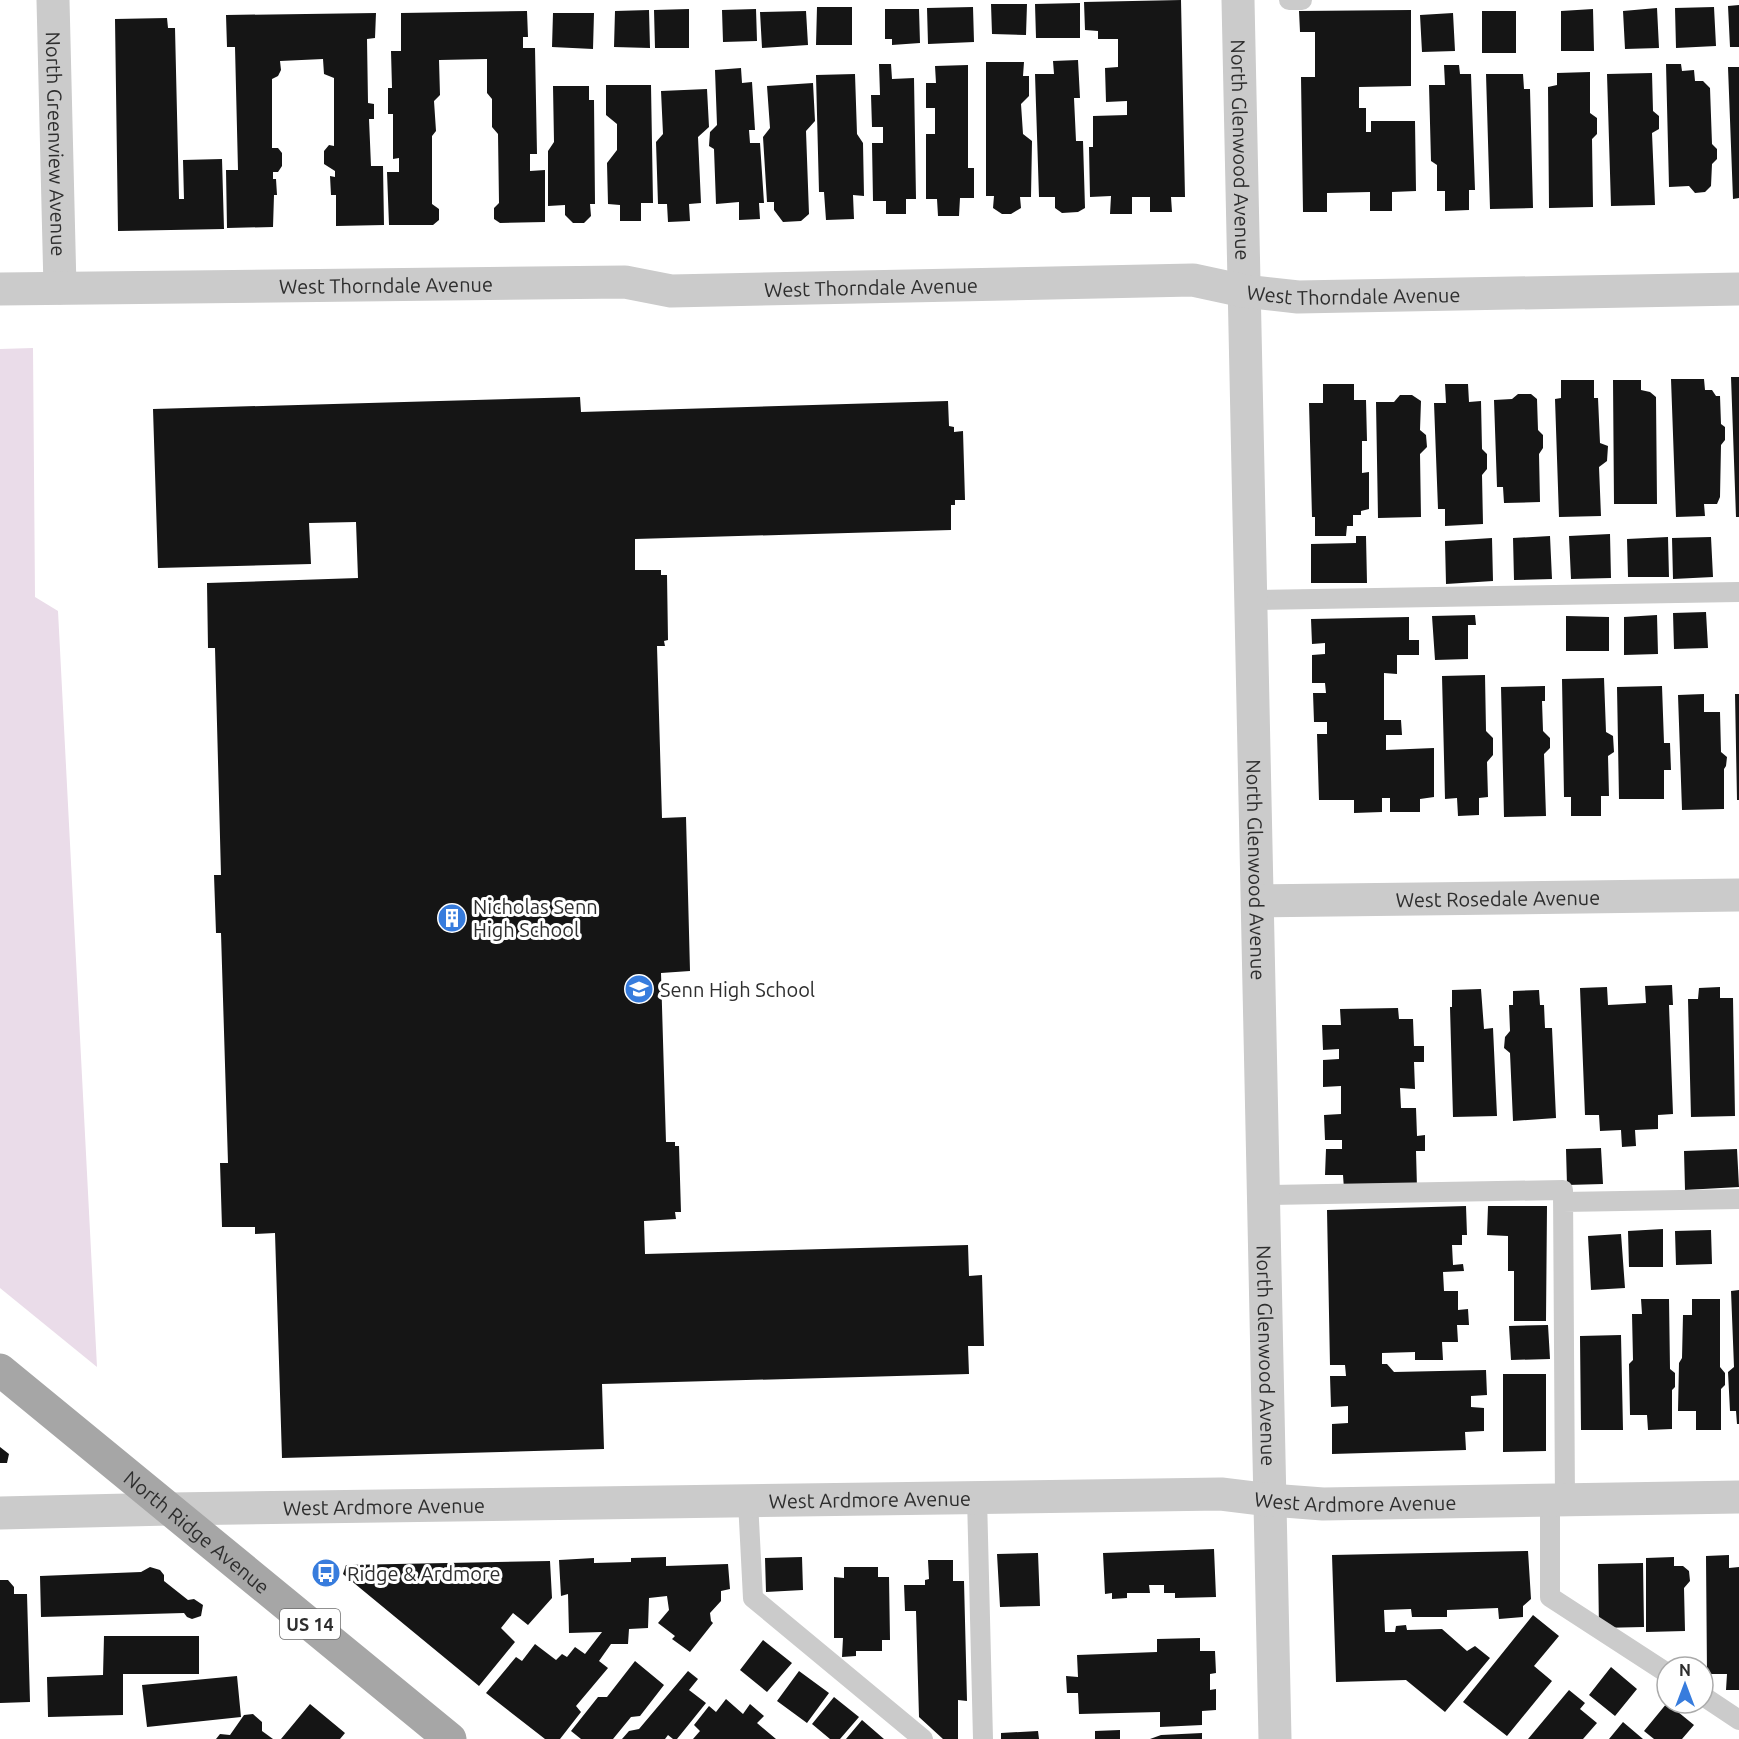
<svg xmlns="http://www.w3.org/2000/svg" width="1739" height="1739" viewBox="0 0 1739 1739" font-family="Ubuntu,sans-serif">
	<style>
		.green { fill: #eadce9 }
		.building { fill: #151515 }
		.lines { fill: none; stroke-linecap: round; stroke-linejoin: round }
		.lane { stroke: #cbcbcb; stroke-width: 20 }
		.street { stroke: #cbcbcb; stroke-width: 33 }
		.primary { stroke: #a6a6a6; stroke-width: 33 }
		.labels { text-anchor: middle; dominant-baseline: central; stroke-width: 6; stroke-linejoin: round; paint-order: stroke }
		.shield { fill: #fff; stroke: #6d6d6d; stroke-width: 1.5 }
		.shield-label { font-size: 18px; font-weight: bold; fill: #2e2e2e }
		.street-label { font-size: 20px; fill: #2e2e2e; stroke: #fff }
		.poi-label { font-size: 20px; fill: #2e2e2e; stroke: #fff; text-anchor: start }
	</style>
	<rect width="100%" height="100%" fill="#fff"/>
	<path class="green" d="M33,348L35,597L58,611L97,1367L0,1288V349Z"/>
	<path class="building" d="M1181,0L1185,197H1171L1172,212H1150V197H1132V214H1110L1111,196L1090,197L1089,147H1093V116L1127,115V101L1106,102L1105,68L1118,67V39H1098V31L1085,30L1084,2Z
		M1080,3V38H1036L1035,4Z
		M991,4H1027L1026,35L992,34Z
		M1739,5V47H1730L1728,6Z
		M817,7H852V45H816Z
		M973,7L974,42L928,44L927,8Z
		M1714,7L1716,46L1676,48L1675,8Z
		M1657,8L1659,48L1625,49L1623,11Z
		M689,9V48H655L654,10Z
		M756,9L757,41L723,42L722,10Z
		M885,9H919L920,43L892,45V39H885Z
		M1593,9L1594,51H1561V11Z
		M649,10L650,48L614,47L615,11Z
		M1411,10V86L1359,87V108H1366V132H1371V121H1415L1416,191L1392,192V211H1370V192L1327,193V212H1303L1301,77H1315V32H1300L1299,11Z
		M527,11L528,37H523V48H535L537,154H530V171L545,170V222L500,223L494,219V208L499,203L498,134L492,127V99L487,93V59L439,60L440,95L434,101L436,131L432,136V204L439,209V220L433,225H389L387,172H399V158L393,159V114H388V88H392L391,51H401V13Z
		M806,11L808,45L762,48L760,12Z
		M1482,11H1516V53H1482Z
		M376,13L375,38L367,39L368,103L374,104V119H369L371,166H383L384,225L336,226V195H331L330,176L335,177V171L324,164V151L329,145L334,146V78L324,74L323,59L280,61L281,70L278,76L272,79V148H278L282,153V166L278,172H273V179H276L277,195H274L273,227L227,228L226,170H238L235,47H227L226,15Z
		M553,13H594L593,49L552,47Z
		M1453,13L1455,51L1422,52L1420,15Z
		M167,18L168,28H175L179,199H184L183,160L222,159L224,229L118,231L115,19Z
		M1078,60L1080,98H1074L1076,141H1083L1085,208L1078,212L1062,213L1055,208V197H1039L1035,74H1054L1053,61Z
		M986,62H1024L1023,76H1029V96L1021,104L1023,134L1032,141L1031,197H1020L1021,208L1011,214H1002L993,208L994,196H986Z
		M879,64H891L892,79L914,78L916,199H906V214H886V201H873L872,143H883V127H872L871,95H880Z
		M1666,64H1681L1682,71L1694,70L1695,81H1703L1710,88L1712,144L1717,149V159L1712,164L1711,186L1705,192L1695,193L1689,186L1669,187Z
		M968,65V168H974V198H960L959,216H938L937,199H926V134H935V108H926V83H936L935,66Z
		M1444,65H1459L1460,74H1471L1475,190H1469V210L1445,211V191H1437V165L1431,161L1429,85H1445Z
		M1728,67H1739V198L1733,199Z
		M741,68L742,83L752,82L755,130H749L750,143H760L764,203H759L760,219L739,220V202L716,204L714,149L709,146L710,132L717,125L715,70Z
		M1590,72V113L1597,118V134L1592,139L1593,207L1549,208L1548,87L1557,85V73Z
		M1652,73L1653,111L1659,116V129L1652,133L1655,205L1611,206L1607,74Z
		M855,74L857,134L863,143L864,196L853,195L854,219L826,220L824,192H819L816,75Z
		M1486,74H1523L1524,89H1530L1533,208L1490,209Z
		M813,83L815,121L806,131L809,214L801,221L783,222L774,210V202H767L763,137L770,128L767,86Z
		M606,85H651L653,203H641V221H620V205L608,204L607,163L617,150V124L606,115Z
		M553,86H589V100H594L595,204H590L591,216L584,223H573L565,215V205L548,206V151L554,142Z
		M707,89L709,127L698,137L701,203L689,204L690,221L668,222L667,204H658L656,142L663,134L661,91Z
		M1731,377H1739V517H1736Z
		M1671,379H1704L1705,390H1712L1716,396H1720L1721,424L1725,427V440L1721,445L1720,497L1717,504H1704L1705,516L1676,517Z
		M1561,380H1594V398H1598L1600,443L1608,446L1607,461L1599,467L1601,516L1559,517L1555,399L1561,398Z
		M1613,380H1641V390L1650,392L1656,397L1657,504H1614Z
		M1323,384H1354V400H1366L1367,441H1362V473L1369,472V509L1361,511V515H1353V526H1347L1346,536H1315V517H1312L1309,403H1323Z
		M1445,384H1468L1469,402L1481,401L1482,449L1487,454V469L1482,475L1483,524L1445,526V509H1438L1434,403H1446Z
		M1518,394H1531L1537,399L1538,430L1543,435V448L1539,454L1540,502L1504,503L1503,487H1497L1494,400L1512,399Z
		M1400,395H1412L1421,401L1420,430L1426,435L1427,447L1420,454L1421,517L1378,518L1376,402H1394Z
		M580,397L581,412L948,401L949,426L954,427V432L963,431L965,500H955V505H951V530L635,539V570H661V575H667L668,640L664,641L665,646H657L662,818L686,817L690,971L661,973L666,1142H675V1146H679L681,1212H675L676,1219L644,1221L645,1254L968,1245L969,1276L982,1275L984,1346H968L969,1374L602,1384L604,1449L282,1458L275,1233L255,1234V1227H222L220,1163H228L221,933H216L214,875H221L215,648H208L207,583L358,578L356,522L309,523L311,564L158,568L153,409Z
		M1610,534L1611,578L1571,579L1569,536Z
		M1356,536H1366L1367,583H1311V544L1356,543Z
		M1550,536L1552,579L1514,580L1513,538Z
		M1668,537L1669,577H1628L1627,539Z
		M1711,537L1713,577L1673,579L1672,538Z
		M1492,538L1493,581L1446,584L1445,541Z
		M1706,612L1708,648L1674,649L1673,613Z
		M1475,615L1476,625H1468V659L1435,660L1432,616Z
		M1657,615L1658,654L1624,655V617Z
		M1566,616L1609,617V651H1566Z
		M1409,617V640H1419V655H1397V674L1384,673V720H1401L1402,735H1386V750L1434,748V797L1420,799V812H1390V798H1382V812L1354,813V800H1319L1317,734H1327V722H1314L1313,693H1326L1325,683H1312V655L1325,654V643L1312,644L1311,619Z
		M1485,675L1486,731L1493,738V755L1487,762L1488,797L1479,798V815L1458,816L1457,798L1445,799L1442,676Z
		M1604,678L1606,732L1613,736L1614,752L1608,756L1609,796H1601V816H1571V797H1564L1562,679Z
		M1545,686V701H1542L1543,731L1550,738V748L1544,754L1546,816L1504,817L1501,687Z
		M1662,686L1664,743H1670L1671,770H1664V799H1619L1617,687Z
		M1704,694V712H1720L1721,752L1727,757L1726,766L1724,769V809L1682,810L1678,695Z
		M1735,694H1739V800H1737Z
		M1672,985L1673,1005H1669L1673,1114L1658,1115V1129L1635,1130L1636,1146L1622,1147L1621,1130L1600,1131L1599,1115H1585L1580,988L1607,987L1608,1005L1646,1003L1645,986Z
		M1720,987V998H1733L1735,1116L1691,1117L1688,999H1698L1699,988Z
		M1481,989L1484,1029L1493,1028L1497,1116L1453,1117L1450,1007H1452V990Z
		M1539,990L1540,1005H1544L1545,1028H1552L1556,1118L1513,1121L1510,1053L1504,1048L1505,1037L1510,1031L1509,1005H1513V991Z
		M1398,1008L1399,1019H1413L1414,1046H1424V1062H1414L1415,1089L1400,1088L1401,1108H1416L1417,1136L1425,1135V1151H1416L1417,1188L1344,1189L1343,1175H1325L1326,1149H1342V1140H1325L1324,1115L1341,1114V1086L1323,1087V1060L1339,1059V1049L1323,1050L1322,1025H1341L1340,1009Z
		M1601,1148L1603,1184L1567,1185L1566,1149Z
		M1737,1149L1739,1187L1685,1190L1684,1151Z
		M1466,1206L1467,1235H1462V1245H1452L1453,1265L1463,1264L1464,1271L1443,1272L1444,1291H1458V1310L1468,1309L1469,1325H1457L1458,1342H1442L1443,1360H1415V1352L1382,1353V1364H1387L1394,1372L1486,1370L1487,1395L1471,1396V1407L1484,1408V1431L1465,1432L1466,1450L1332,1454V1424L1348,1423V1406L1331,1407L1330,1376H1346L1345,1365H1330L1327,1210Z
		M1488,1206H1547L1546,1321H1514V1271H1508V1236L1487,1235Z
		M1663,1229V1267H1629L1628,1231Z
		M1711,1230L1712,1264L1676,1265L1675,1231Z
		M1621,1234L1625,1288L1591,1290L1588,1236Z
		M1739,1290V1424H1737L1736,1411H1730L1728,1372L1734,1367L1731,1291Z
		M1641,1299H1669L1670,1369L1675,1373V1387L1672,1390V1429L1648,1430L1647,1415H1630L1629,1364L1633,1360L1632,1314H1642Z
		M1692,1299H1720V1367L1725,1373V1385L1721,1389V1430H1696V1411H1678L1679,1363L1682,1358L1683,1315H1692Z
		M1548,1325L1550,1359L1511,1360L1509,1326Z
		M1621,1335L1623,1430H1581L1580,1336Z
		M1503,1374H1546V1451L1503,1452Z
		M0,1447L9,1454L7,1463H0Z
		M1214,1549L1216,1597L1175,1598V1593H1164V1585H1149L1150,1593H1127V1598L1112,1599V1593L1105,1594L1103,1553Z
		M1528,1551L1531,1599L1523,1606V1617L1499,1619L1498,1608L1447,1610V1617H1412L1411,1609L1384,1610L1385,1632H1395L1396,1626L1406,1625L1407,1630L1442,1629L1467,1651L1475,1646L1490,1658L1445,1712L1406,1680L1336,1682L1332,1555Z
		M1038,1553L1040,1606L1000,1607L997,1554Z
		M1729,1555V1568L1739,1567V1690H1726L1727,1674H1707L1706,1556Z
		M666,1557V1566L728,1564L730,1589L721,1591V1601L710,1613L711,1621L713,1623L690,1652L672,1639L675,1636L658,1623L669,1610L667,1596L649,1598L648,1628L629,1629L628,1644H611L599,1661L608,1668L576,1706L581,1712L560,1739H545L486,1693L516,1657L522,1661L535,1644L556,1660L562,1654L567,1657L575,1647L585,1654L602,1632L569,1633L568,1594L561,1596L559,1560L594,1558V1563L631,1562V1558Z
		M802,1557L803,1590L766,1592L765,1558Z
		M1674,1557V1566H1683L1689,1571L1690,1581L1684,1588L1685,1631L1646,1632V1558Z
		M928,1560H953V1581H964L967,1701L958,1700V1739H943L919,1717L916,1611H905L904,1585H925V1580L929,1579Z
		M550,1561L552,1598L528,1625L513,1613L501,1628L515,1642L479,1686L343,1574L346,1565Z
		M1643,1563L1644,1627L1599,1628L1598,1564Z
		M150,1567L160,1570L164,1575V1581L188,1600L194,1599L203,1605L201,1616L192,1619L187,1617L184,1613L41,1617L40,1576L141,1572Z
		M844,1567H878V1577H889L890,1640H882V1651H856V1656L842,1657L843,1638H834V1577L844,1578Z
		M0,1580H8L14,1587V1594H27L30,1702L0,1703Z
		M1533,1615L1559,1636L1534,1666L1552,1681L1507,1736L1463,1702Z
		M104,1636H199V1674H123V1715L48,1717L47,1677L103,1675Z
		M1200,1638V1651H1215L1216,1673L1210,1674V1690L1216,1689V1710L1202,1711V1725L1160,1727V1712L1079,1714L1078,1693H1067L1066,1676L1078,1677L1077,1655L1157,1652V1639Z
		M763,1640L792,1663L767,1692L740,1670Z
		M635,1661L664,1685L640,1716L631,1717L613,1739H581L571,1731L598,1697H607Z
		M1611,1667L1637,1689L1615,1716L1589,1695Z
		M688,1671L698,1679L689,1690L706,1703L677,1739H673L668,1735L665,1739H622L629,1731L639,1729Z
		M799,1671L829,1693L807,1723L777,1701Z
		M237,1676L241,1717L147,1727L142,1685Z
		M1569,1690L1585,1703L1580,1709L1597,1723L1583,1739H1528Z
		M834,1697L859,1717L840,1739H830L812,1724Z
		M726,1699L743,1714L750,1704L764,1716L757,1723L776,1739H693L700,1731L694,1725L709,1706L716,1712Z
		M1667,1703L1694,1725L1682,1739H1654L1644,1731Z
		M310,1704L345,1733L340,1739H281Z
		M253,1714L262,1722V1731L273,1739H216L220,1734L230,1735L244,1715Z
		M862,1720L884,1739H846Z
		M1623,1722L1643,1739H1609Z
		M1120,1730V1739H1095V1731Z
		M1038,1731L1039,1739H1001V1733Z
		M1202,1733V1739H1150L1161,1735Z"/>
	<g class="lines">
		<path class="lane" d="M1289,0H1302
			M1251,600L1739,592
			M1264,1195L1563,1190L1565,1500
			M1563,1202L1739,1199
			M977,1497L983,1739
			M1550,1500V1597L1667,1673
			M748,1501L753,1598L923,1739
			M1703,1696L1739,1720"/>
		<g class="street">
			<path id="s1" d="M53,0L60,288"/>
			<path id="s2" d="M1238,0L1275,1739"/>
			<path id="s3" d="M0,289L625,282L671,291L1193,280L1244,291L1298,297L1739,289"/>
			<path id="s4" d="M1258,901L1739,895"/>
			<path id="s5" d="M0,1513L170,1509L1221,1494L1270,1500L1323,1504L1739,1497"/>
		</g>
		<path class="primary" id="s6" d="M0,1370L450,1739"/>
	</g>
	<defs>
		<g id="building-disc" transform="scale(1.5)"><circle r="9.5" fill="#377cdd" stroke="#fff"/><path d="M-4-6H4V6H1V3H-1V6H-4ZM-2.5-4.3h1.7v1.8h-1.7ZM.8-4.3h1.7v1.8H.8ZM-2.5-1h1.7V.8h-1.7ZM.8-1h1.7V.8H.8Z" fill="#fff"/></g>
		<g id="school-disc" transform="scale(1.5)"><circle r="9.5" fill="#377cdd" stroke="#fff"/><path d="M0-5L7-2L0 1L-7-2ZM-4 1L0 2.5L4 1V4Q0 6-4 4Z" fill="#fff"/></g>
		<g id="bus-disc" transform="scale(1.5)"><circle r="9.5" fill="#377cdd" stroke="#fff"/><path d="M-5-6H5V4H4V6H2V4H-2V6H-4V4H-5ZM-3.5-4V0h7V-4ZM-3.5 1.2v1.5H-2V1.2ZM2 1.2v1.5H3.5V1.2Z" fill="#fff"/></g>
	</defs>
	<g fill-rule="evenodd">
		<use href="#building-disc" x="452" y="918"/>
		<use href="#school-disc" x="639" y="989"/>
		<use href="#bus-disc" x="326" y="1573"/>
	</g>
	<g class="labels">
		<rect class="shield" x="280" y="1609" width="60" height="30" rx="4.5"/>
		<g class="shield-label">
			<text x="310" y="1624">US 14</text>
		</g>
		<g class="street-label">
			<text stroke="none"><textPath href="#s1" startOffset="144">North Greenview Avenue</textPath></text>
			<text stroke="none"><textPath href="#s2" startOffset="150">North Glenwood Avenue</textPath></text>
			<text stroke="none"><textPath href="#s3" startOffset="386">West Thorndale Avenue</textPath></text>
			<text stroke="none"><textPath href="#s3" startOffset="872">West Thorndale Avenue</textPath></text>
			<text stroke="none"><textPath href="#s3" startOffset="1356">West Thorndale Avenue</textPath></text>
			<text stroke="none"><textPath href="#s2" startOffset="870">North Glenwood Avenue</textPath></text>
			<text stroke="none"><textPath href="#s4" startOffset="240">West Rosedale Avenue</textPath></text>
			<text stroke="none"><textPath href="#s2" startOffset="1356">North Glenwood Avenue</textPath></text>
			<text stroke="none"><textPath href="#s5" startOffset="870">West Ardmore Avenue</textPath></text>
			<text stroke="none"><textPath href="#s5" startOffset="1356">West Ardmore Avenue</textPath></text>
			<text stroke="none"><textPath href="#s5" startOffset="384">West Ardmore Avenue</textPath></text>
			<text stroke="none"><textPath href="#s6" startOffset="255">North Ridge Avenue</textPath></text>
		</g>
		<g class="poi-label">
			<text x="473" y="906">Nicholas Senn<tspan x="473" dy="23">High School</tspan></text>
			<text x="660" y="989">Senn High School</text>
			<text x="347" y="1573">Ridge &amp; Ardmore</text>
		</g>
	</g>
	<g transform="translate(1685 1685)"><circle r="28" fill="#ffffff" stroke="#ababab" stroke-width="1.5"/>
	<path d="M0-4.5L10 22L0 15L-10 22Z" fill="#377cdd"/>
	<text y="-9" font-size="16" font-weight="bold" text-anchor="middle" fill="#2e2e2e">N</text>
	</g>
</svg>
